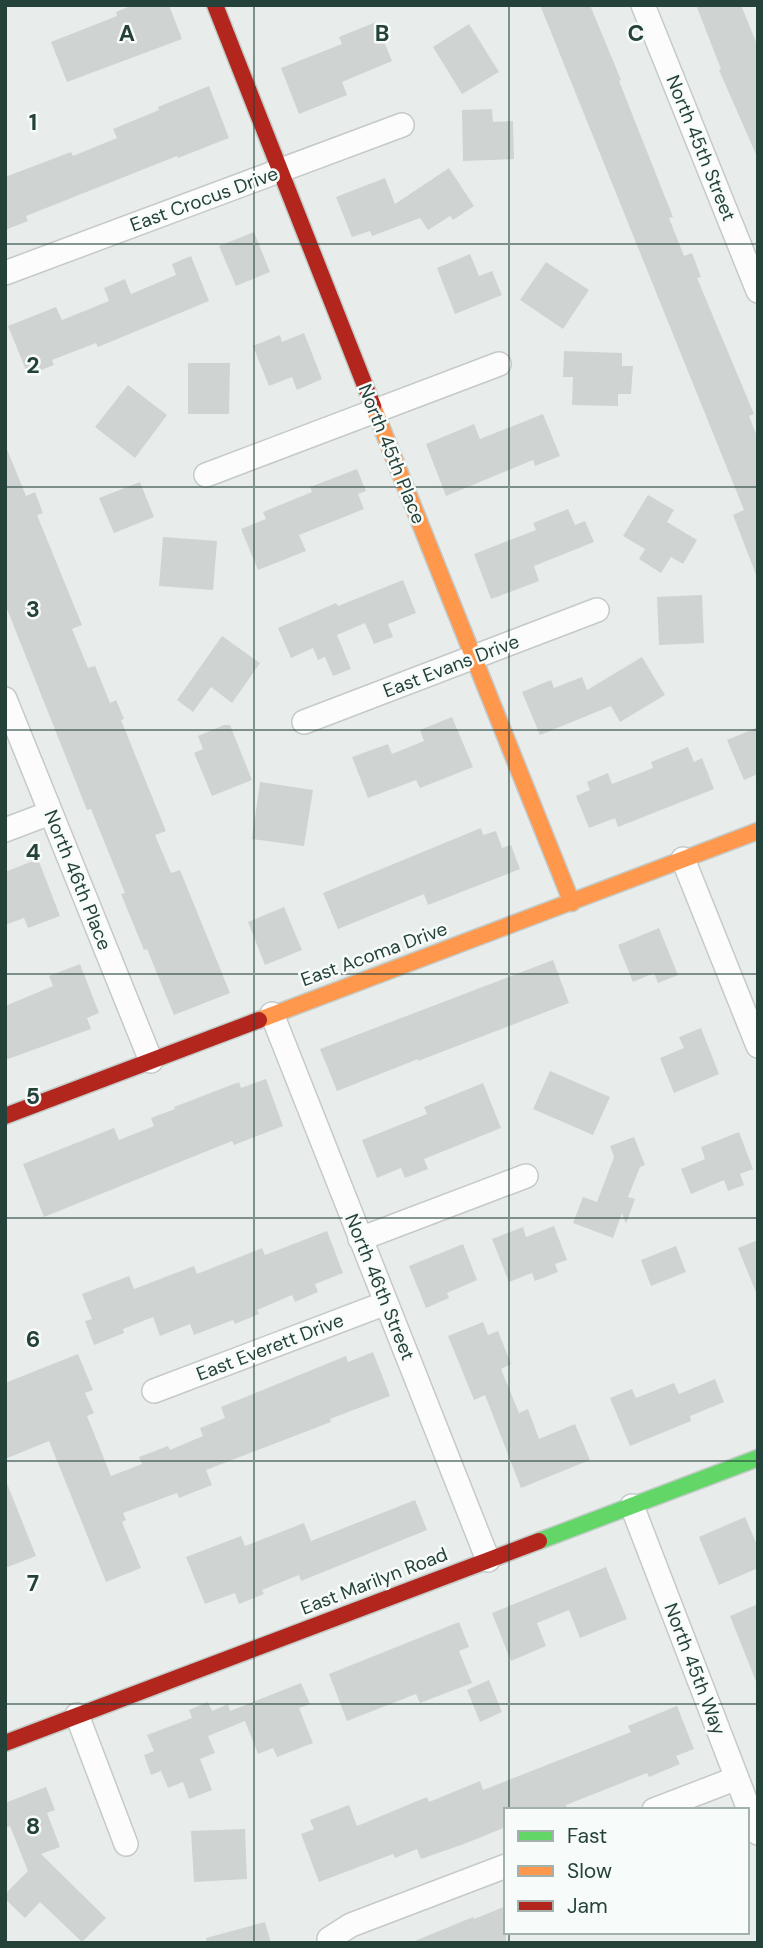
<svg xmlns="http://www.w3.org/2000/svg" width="763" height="1948" viewBox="0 0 763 1948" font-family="'DM Sans',sans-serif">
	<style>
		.building { fill: #cfd4d2 }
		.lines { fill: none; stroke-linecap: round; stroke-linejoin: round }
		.street-casing { stroke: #c5cac8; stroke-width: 26 }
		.fast-casing { stroke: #c3cbc8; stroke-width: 19 }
		.slow-casing { stroke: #c3cbc8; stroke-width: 19 }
		.jam-casing { stroke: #c3cbc8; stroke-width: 19 }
		.street { stroke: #fcfcfc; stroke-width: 23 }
		.fast { stroke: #63d668; stroke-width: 16 }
		.slow { stroke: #ff974d; stroke-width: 16 }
		.jam { stroke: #b3261e; stroke-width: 16 }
		.grid { fill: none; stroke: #24423a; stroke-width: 2; stroke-opacity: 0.55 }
		.labels { text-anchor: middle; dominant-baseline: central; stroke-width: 5; stroke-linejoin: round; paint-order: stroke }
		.street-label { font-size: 19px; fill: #24423a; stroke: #f7fbf9 }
		.grid-label { font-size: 23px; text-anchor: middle; font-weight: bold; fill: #24423a; stroke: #f7fbf9; stroke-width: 5; stroke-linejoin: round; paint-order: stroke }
	</style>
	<rect width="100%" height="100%" fill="#e8edeb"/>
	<path class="building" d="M133,5H169L182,39L67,82L51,42L117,16L116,12Z
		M540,5H590L621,80L619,81L673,217L669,218L684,256L692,253L701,277L697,278L754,414L749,416L758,439V580L733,515L744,510Z
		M696,5H741L758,47V159L719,70L721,69Z
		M376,22L392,61L342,82L347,95L299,114L281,68L342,44L339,37Z
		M469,24L499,72L462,94L433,47Z
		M209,86L229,138L178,158L177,156L26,216L28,221L5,230V177L71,152L73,156L117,138L113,129L159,110L158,107Z
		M492,109L493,122L513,121L514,159L463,161L462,110Z
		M449,168L474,206L453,220L450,216L428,230L420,218L372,236L370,231L352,237L336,197L385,178L395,204Z
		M254,232L270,272L236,286L219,246Z
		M470,254L479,276L492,271L502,295L455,314L437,268Z
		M191,256L209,301L98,347L96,343L52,360L54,365L28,375L8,326L56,307L62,320L109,301L104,288L125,279L131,294L176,275L172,264Z
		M546,262L589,290L563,329L520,300Z
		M304,333L322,379L297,390L292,377L269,386L253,346L280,335L282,342Z
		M564,351L622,353V366H633L631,394H618V406L572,405L573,377H563Z
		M188,363H230L229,414H188Z
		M128,385L167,415L135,458L95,427Z
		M543,414L560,456L535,466L533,460L446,496L426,444L474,424L480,439Z
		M6,447L26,496L35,492L43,513L37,515L82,625L72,629L88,668L95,666L110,703L116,700L124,719L121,720L166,831L155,835L171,873L180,870L230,993L174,1015L147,949L144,950L121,894L125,893L91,809L87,810L5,604Z
		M357,469L366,491L358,494L364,509L299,535L306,551L258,570L241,529L266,519L263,512L312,492L310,487Z
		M140,482L154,517L114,533L99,498Z
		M648,495L674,510L667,522L697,540L683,564L671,557L661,573L639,559L645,549L623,536Z
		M568,509L575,525L585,521L594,542L534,566L539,581L491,599L474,554L536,530L533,523Z
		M163,537L217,541L213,590L159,586Z
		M403,580L416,613L388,624L393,637L374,644L365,623L337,635L351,669L333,676L325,657L318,660L313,648L291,658L278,628L336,603L338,606Z
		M702,595L704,643L659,645L657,597Z
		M222,636L260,663L232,703L211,687L193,712L177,700Z
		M642,657L665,695L620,722L611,706L540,735L522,692L551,680L554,688L582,677L587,690Z
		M452,717L473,767L420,788L416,780L368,798L352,757L388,744L392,754L424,741L420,730Z
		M224,725H230L252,780L212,796L194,753L203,749L198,736Z
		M758,727V774L744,780L727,740Z
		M688,747L694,762L702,758L714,789L618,827L615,818L589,828L576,796L590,790L587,782L608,773L612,784L653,768L651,762Z
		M260,782L313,790L304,846L252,839Z
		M481,828L483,835L496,831L502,848L511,845L520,869L428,905L424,894L338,929L323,893Z
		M38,859L60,916L28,928L24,918L5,925V872Z
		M284,907L302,950L265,965L248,922Z
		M659,928L678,975L658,983L654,973L633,982L618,945Z
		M553,960L569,1003L418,1061V1059L337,1091L320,1049Z
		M80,964L99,1013L87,1018L91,1029L5,1060V1006L53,986L49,976Z
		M701,1028L719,1074L674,1093L660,1058L684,1048L679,1037Z
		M550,1071L610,1097L593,1135L533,1109Z
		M266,1079L283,1126L234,1145L232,1141L44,1217L23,1164L114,1128L119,1140L154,1126L151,1118L175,1109L174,1107L239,1082L241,1088Z
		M483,1083L501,1128L424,1159L428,1169L405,1178L401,1168L377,1178L362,1140L427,1114L424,1107Z
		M739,1132L753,1169L740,1174L744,1185L728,1191L724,1180L691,1194L681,1169L705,1159L701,1147Z
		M634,1137L645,1165L640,1167L628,1197L635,1199L626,1224L622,1213L613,1238L573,1223L583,1197L597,1202L614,1157L610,1146Z
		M554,1226L567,1260L555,1264L558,1272L535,1281L532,1273L509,1282L492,1239L523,1227L526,1237Z
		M327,1231L343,1273L315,1284L318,1292L295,1302L292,1295L257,1310L259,1314L235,1324L233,1320L194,1335L190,1324L160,1336L153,1317L123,1329L124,1333L94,1345L85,1321L92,1319L82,1294L129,1276L134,1289L194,1266L197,1274L262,1248L265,1255Z
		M758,1240V1295H757L738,1248Z
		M463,1244L477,1280L447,1293L449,1298L426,1308L409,1266Z
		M676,1246L686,1272L651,1286L641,1260Z
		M483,1322L488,1335L498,1331L511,1364L501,1369L519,1413L528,1409L539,1439L575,1424L590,1460L521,1488L485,1395L474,1400L448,1336Z
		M373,1352L390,1396L330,1419L331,1422L206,1470L212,1485L179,1498L177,1493L123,1513L126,1520L122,1522L141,1568L106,1582L49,1441L5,1459V1383L78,1354L93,1390L85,1393L94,1413L87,1416L111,1476L142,1464L139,1457L168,1446L170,1450L203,1436L200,1428L225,1418L221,1407L346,1356L348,1362Z
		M715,1379L724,1402L690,1416L691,1421L630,1446L610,1398L632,1389L636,1398L674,1383L679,1394Z
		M6,1481L36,1556L5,1568V1482Z
		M415,1500L427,1530L301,1581L299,1575L262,1590L264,1594L239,1604L235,1593L205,1604L186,1557L241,1536L245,1546L304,1523L311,1541Z
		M745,1517L758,1547V1568L719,1585L699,1537Z
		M606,1567L627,1619L580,1638L569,1610L537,1623L546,1646L511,1661L492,1613Z
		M758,1604V1683L757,1684L730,1616Z
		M459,1622L469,1647L459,1651L472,1683L420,1703L416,1694L347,1721L329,1674Z
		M489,1680L502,1712L480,1722L467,1690Z
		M301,1683L310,1704L299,1708L313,1743L277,1757L273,1748L258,1754L245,1721L208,1736L215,1753L200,1759L212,1790L189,1799L183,1782L168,1788L161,1771L151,1775L144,1755L154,1751L147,1735L192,1718L189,1710L208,1702L212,1711L228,1704L230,1711Z
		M677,1706L694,1749L676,1756L680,1764L649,1777L647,1773L566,1805L568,1810H506V1827L464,1844L421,1859L417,1849L395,1858L393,1854L319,1882L301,1834L314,1829L310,1820L349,1805L357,1826L427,1797L429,1802L480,1781L483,1790L631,1732L628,1726Z
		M46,1787L55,1810L47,1813L60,1847L41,1854L106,1918L82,1942L40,1902L25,1918L5,1899V1894L28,1871L10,1826L5,1828V1803Z
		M245,1829L247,1879L194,1882L191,1831Z
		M506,1906V1943H410L473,1917L474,1919Z
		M265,1922L271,1943H207L206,1938Z"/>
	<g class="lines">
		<g class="street-casing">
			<path id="street" d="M643,5L758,291
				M5,273L402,125
				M206,475L499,364
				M5,699L151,1061
				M304,722L597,610
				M5,830L50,813
				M683,859L758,1046
				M272,1014L488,1560
				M360,1239L526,1176
				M154,1391L386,1303
				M632,1506L758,1833
				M77,1715L126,1844
				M654,1810L737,1778
				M330,1943L329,1939L351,1925L506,1866"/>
		</g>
		<g class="fast-casing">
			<path id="fast" d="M539,1541L758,1458"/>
		</g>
		<g class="slow-casing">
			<path id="slow" d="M373,406L572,903
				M259,1020L758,831"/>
		</g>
		<g class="jam-casing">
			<path id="jam" d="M215,5L373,406
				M5,1116L259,1020
				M5,1743L539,1541"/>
		</g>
		<use href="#street" class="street"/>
		<use href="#fast" class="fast"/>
		<use href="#slow" class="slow"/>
		<use href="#jam" class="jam"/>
	</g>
	<path class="grid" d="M254,5V1943M509,5V1810M5,244H758M5,487H758M5,730H758M5,974H758M5,1218H758M5,1461H758M5,1704H758M509,1932V1943"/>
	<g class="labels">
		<g class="street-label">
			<text transform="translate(701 148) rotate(68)">North 45th Street</text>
			<text transform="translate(204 199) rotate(-20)">East Crocus Drive</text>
			<text transform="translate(392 454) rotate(68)">North 45th Place</text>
			<text transform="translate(451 666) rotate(-21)">East Evans Drive</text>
			<text transform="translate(78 880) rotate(68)">North 46th Place</text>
			<text transform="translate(374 954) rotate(-20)">East Acoma Drive</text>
			<text transform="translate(380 1287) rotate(68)">North 46th Street</text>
			<text transform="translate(270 1347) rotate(-21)">East Everett Drive</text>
			<text transform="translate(374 1581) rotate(-21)">East Marilyn Road</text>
			<text transform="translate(695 1669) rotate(69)">North 45th Way</text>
		</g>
	</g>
	<g class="grid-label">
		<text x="127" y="41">A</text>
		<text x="382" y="41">B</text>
		<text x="636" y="41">C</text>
		<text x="33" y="130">1</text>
		<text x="33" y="373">2</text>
		<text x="33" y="617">3</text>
		<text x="33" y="860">4</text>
		<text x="33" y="1104">5</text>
		<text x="33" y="1347">6</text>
		<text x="33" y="1591">7</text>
		<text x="33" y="1834">8</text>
	</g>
	<rect width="763" height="1948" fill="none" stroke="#24423a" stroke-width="14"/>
	<rect x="504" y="1808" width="245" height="126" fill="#f7fbf9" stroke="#a3b1ad" stroke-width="2"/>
	<rect x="518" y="1831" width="35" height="10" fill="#63d668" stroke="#a3b1ad" stroke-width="2"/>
	<text x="567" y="1843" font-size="21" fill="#24423a">Fast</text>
	<rect x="518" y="1866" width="35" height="10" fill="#ff974d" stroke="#a3b1ad" stroke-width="2"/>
	<text x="567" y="1878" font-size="21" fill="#24423a">Slow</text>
	<rect x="518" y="1901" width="35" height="10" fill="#b3261e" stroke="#a3b1ad" stroke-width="2"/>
	<text x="567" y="1913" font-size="21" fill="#24423a">Jam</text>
</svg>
